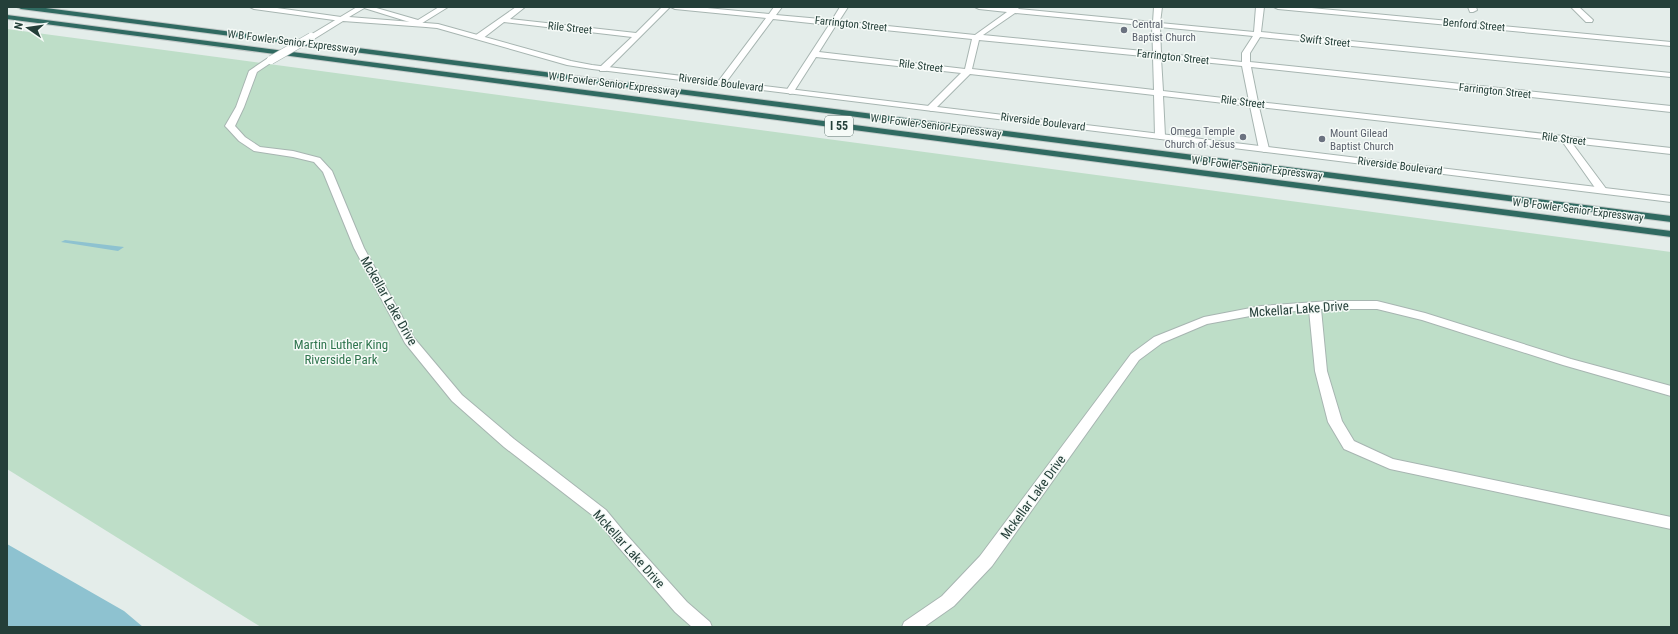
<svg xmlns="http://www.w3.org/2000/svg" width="1678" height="634" viewBox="0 0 1678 634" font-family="'Roboto Condensed',sans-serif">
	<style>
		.green { fill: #bedec8 }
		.water { fill: #8ec2d0 }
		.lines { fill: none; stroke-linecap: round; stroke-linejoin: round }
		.minor-casing { stroke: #a7b5b1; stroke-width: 2 }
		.tertiary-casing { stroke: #a7b5b1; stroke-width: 2 }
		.motorway-casing { stroke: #c2c9c8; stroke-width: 2 }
		.minor { fill: #fff; fill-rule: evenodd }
		.tertiary { fill: #fff; fill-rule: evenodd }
		.motorway { fill: #306a61; fill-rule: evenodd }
		.tertiary-bridge-casing { stroke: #a7b5b1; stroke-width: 9; stroke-linecap: butt }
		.tertiary-bridge { stroke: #fff; stroke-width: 8 }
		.worship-dot { fill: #6b7280; stroke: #f5faf7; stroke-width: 1.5 }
		.labels { text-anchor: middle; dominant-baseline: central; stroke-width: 3; stroke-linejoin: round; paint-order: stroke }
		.far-street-label { font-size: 11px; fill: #243f39; stroke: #f5faf7 }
		.far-worship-label { font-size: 11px; fill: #5b616d; stroke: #f5faf7; text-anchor: start }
		.shield { fill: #f5faf7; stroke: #637772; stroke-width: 1 }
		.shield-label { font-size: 12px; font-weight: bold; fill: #243f39 }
		.street-label { font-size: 13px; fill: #243f39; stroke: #f5faf7 }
		.park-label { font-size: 13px; fill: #2f754e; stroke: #f5faf7 }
	</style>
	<rect width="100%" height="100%" fill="#e4edea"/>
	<path class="green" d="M7,29L1671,252V627H261L7,469Z"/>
	<path class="water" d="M65,240L124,247L118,251L61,242Z
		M7,544L124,611L143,627H7Z"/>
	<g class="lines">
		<g class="minor-casing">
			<path id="minor" d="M250,7H270L341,17L345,19L341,21L254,9Z
				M361,7H373L418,20L439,7H448L419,25Z
				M516,7H525L510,19L636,33L662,7H670L606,71H600V67L632,37L504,22L482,39H476V35Z
				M671,7H697L769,14L774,7H782L776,15L832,20L840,7H848L839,21L975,35L1007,12L979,9L975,7H1017L1019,9L1153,22L1154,7H1162L1160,23L1254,32L1256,7H1264L1261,32L1671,73V77L1260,37L1250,53V62L1671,106V112L1251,67L1258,102L1671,148V154L1572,143L1607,190L1602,193L1598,192L1562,141L1259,107L1269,149L1264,152L1259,149L1250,106L1163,96L1165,136L1160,139L1155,136L1154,95L970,74L934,110L931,111L927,108L928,106L961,73L816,57L793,93L790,94L786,91L829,25L773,19L724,85H721L717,83L766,18L675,9ZM1015,13L1152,26L1153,52L983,35ZM836,25L972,39L965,69L819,52ZM1160,27L1253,36L1242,53V62L1161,53ZM979,40L1153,57L1154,90L972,69ZM1161,58L1242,66L1249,101L1163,91Z
				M1274,7H1301L1671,42V46L1278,9Z
				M1468,7H1476L1477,10L1473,12H1470Z
				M1571,7H1579L1593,20L1592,22H1586Z
				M268,58H274L275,60L257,72L244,107L235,126L245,137L260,147L293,151L320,158L332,171L364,248L414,338L462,395L514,439L606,510L625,533L687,602L710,622L712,627H692L675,612L615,543L596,518L504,447L452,401L405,343L354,248L323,172L314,162L293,157L254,151L239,141L227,128L225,126L236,107L249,71Z
				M1330,301H1377L1425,313L1571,359L1671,386V396L1563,365L1422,320L1377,309H1321L1327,371L1342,421L1354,441L1393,459L1671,517V529L1390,469L1344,449L1328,422L1315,371L1309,310L1261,314L1207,324L1162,343L1139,360L992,566L954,606L924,627H902L904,622L942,596L980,556L1131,354L1154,337L1204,317L1261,306Z"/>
		</g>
		<g class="tertiary-casing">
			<path id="tertiary" d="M357,7H366L349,17L438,24L571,61L592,65L1671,196V202L592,69L567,65L437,28L426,27L343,21L314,39H311L307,37Z"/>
		</g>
		<g class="motorway-casing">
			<path id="motorway" d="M17,7H38L1671,216V222L21,9Z
				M7,15L1671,231V237L7,19Z"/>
		</g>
		<use href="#minor" class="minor"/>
		<use href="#tertiary" class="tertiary"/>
		<use href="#motorway" class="motorway"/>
		<g class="tertiary-bridge-casing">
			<path id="tertiary-bridge" d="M271,60L311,37"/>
		</g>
		<use href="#tertiary-bridge" class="tertiary-bridge"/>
	</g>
	<g class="worship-dot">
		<circle cx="1124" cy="30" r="4"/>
		<circle cx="1243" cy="137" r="4"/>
		<circle cx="1322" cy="139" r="4"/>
	</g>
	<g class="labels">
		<g class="far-street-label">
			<text transform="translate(851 24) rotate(6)">Farrington Street</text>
			<text transform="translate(1474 25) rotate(5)">Benford Street</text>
			<text transform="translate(570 28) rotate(6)">Rile Street</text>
			<text transform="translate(1325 41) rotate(6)">Swift Street</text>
			<text transform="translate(293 42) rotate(7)">W B Fowler Senior Expressway</text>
			<text transform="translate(1173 57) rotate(6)">Farrington Street</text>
			<text transform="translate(921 66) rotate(7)">Rile Street</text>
			<text transform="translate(721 83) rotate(7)">Riverside Boulevard</text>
			<text transform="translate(614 84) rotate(7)">W B Fowler Senior Expressway</text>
			<text transform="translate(1495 91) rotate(6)">Farrington Street</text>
			<text transform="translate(1243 102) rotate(7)">Rile Street</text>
			<text transform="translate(1043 122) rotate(7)">Riverside Boulevard</text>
			<text transform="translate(936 126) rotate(7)">W B Fowler Senior Expressway</text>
			<text transform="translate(1564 139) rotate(7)">Rile Street</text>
			<text transform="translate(1400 166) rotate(7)">Riverside Boulevard</text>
			<text transform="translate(1257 168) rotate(7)">W B Fowler Senior Expressway</text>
			<text transform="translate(1578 210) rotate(7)">W B Fowler Senior Expressway</text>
		</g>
		<g class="far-worship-label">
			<text x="1132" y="24">Central<tspan x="1132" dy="13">Baptist Church</tspan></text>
			<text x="1235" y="131" text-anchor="end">Omega Temple<tspan x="1235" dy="13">Church of Jesus</tspan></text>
			<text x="1330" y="133">Mount Gilead<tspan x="1330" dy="13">Baptist Church</tspan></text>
		</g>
		<rect class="shield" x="825" y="116" width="28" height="20" rx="3"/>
		<g class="shield-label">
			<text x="839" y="126">I 55</text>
		</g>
		<g class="street-label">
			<text transform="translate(389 301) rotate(60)">Mckellar Lake Drive</text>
			<text transform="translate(1299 309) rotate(-4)">Mckellar Lake Drive</text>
			<text transform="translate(1033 497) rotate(-54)">Mckellar Lake Drive</text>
			<text transform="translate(629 549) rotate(48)">Mckellar Lake Drive</text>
		</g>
		<g class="park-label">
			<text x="341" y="344">Martin Luther King<tspan x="341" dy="15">Riverside Park</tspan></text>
		</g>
	</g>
	<rect width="1678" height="634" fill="none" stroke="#243f39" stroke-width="16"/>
	<g transform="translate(28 28) rotate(283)" stroke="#f5faf7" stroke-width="3" paint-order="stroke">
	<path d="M0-3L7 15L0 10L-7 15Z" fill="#243f39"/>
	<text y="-6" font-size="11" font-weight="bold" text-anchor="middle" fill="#243f39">N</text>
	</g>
</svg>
